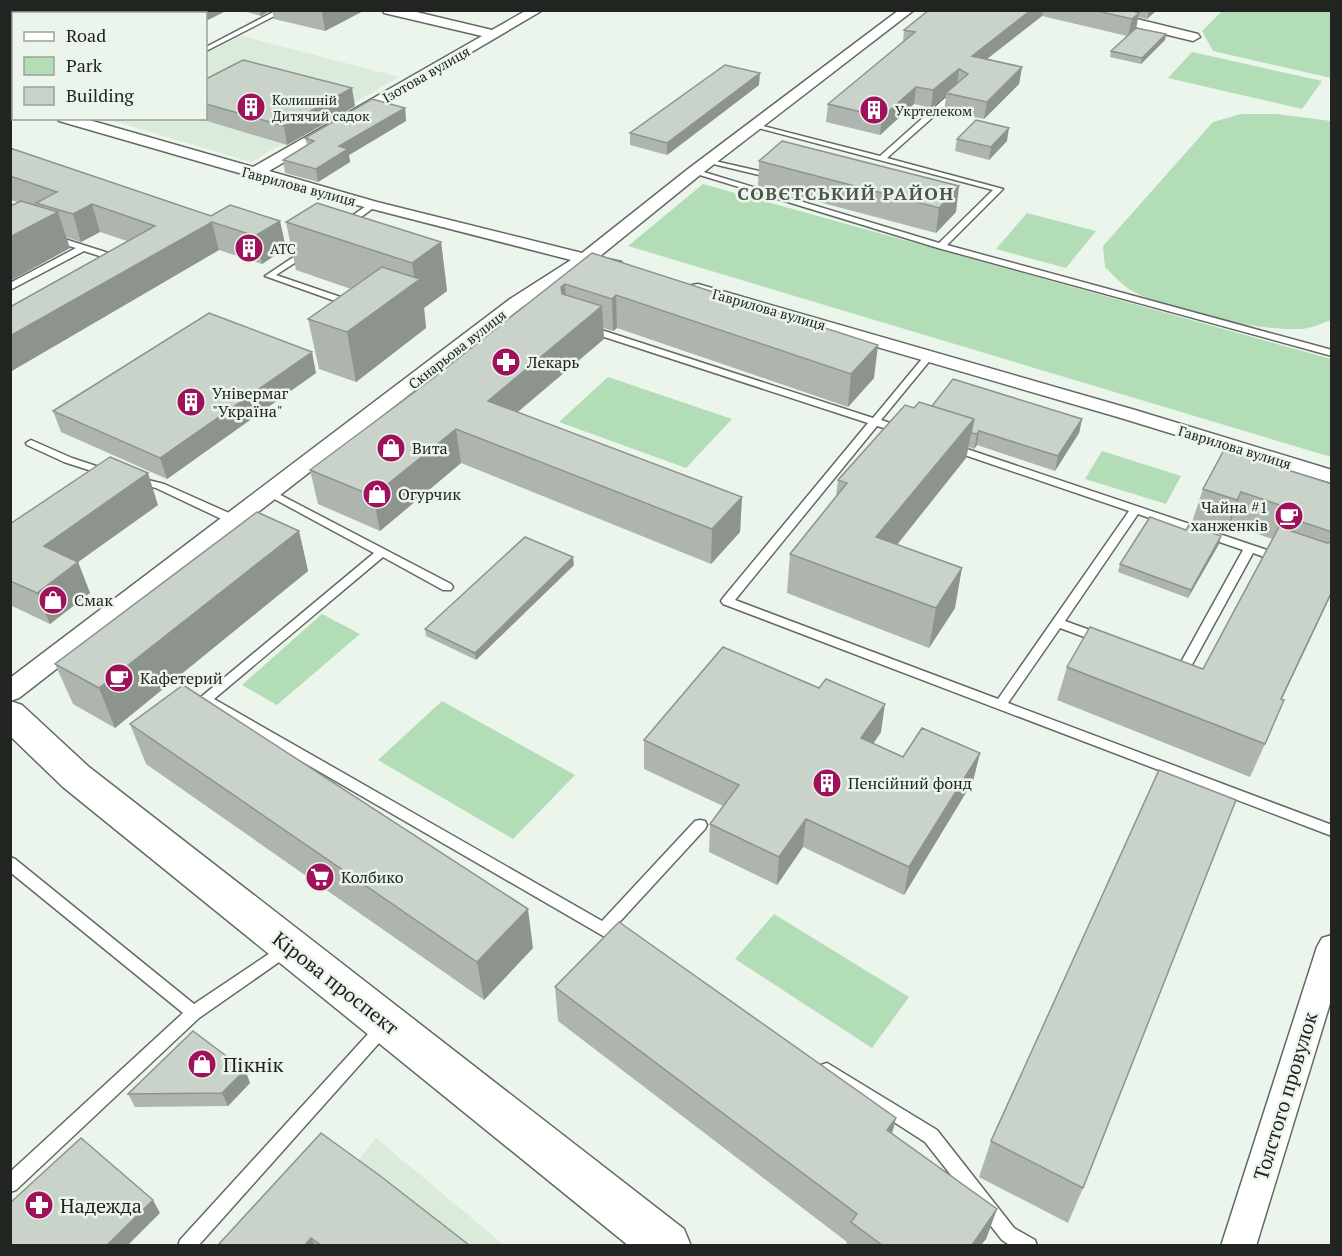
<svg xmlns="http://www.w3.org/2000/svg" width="1342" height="1256" viewBox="0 0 1342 1256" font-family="'PT Serif',serif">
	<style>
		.built { fill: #daeadb }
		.green { fill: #b3ddb6 }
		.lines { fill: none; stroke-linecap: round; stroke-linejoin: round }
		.lane-casing { stroke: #626a62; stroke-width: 3 }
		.street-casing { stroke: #626a62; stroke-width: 3 }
		.secondary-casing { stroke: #626a62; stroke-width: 3 }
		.lane { fill: #fff; fill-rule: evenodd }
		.street { fill: #fff; fill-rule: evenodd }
		.secondary { fill: #fff; fill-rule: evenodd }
		.wall { fill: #adb5ae }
		.shaded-wall { fill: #8d948d }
		.building { fill: #c9d3ca; stroke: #8d948d; stroke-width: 1.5 }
		.labels { text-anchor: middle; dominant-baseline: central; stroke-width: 5; stroke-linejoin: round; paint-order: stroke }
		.far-street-label { font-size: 14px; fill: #212421; stroke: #ebf5ec }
		.far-poi-label { font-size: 14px; fill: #212421; stroke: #ebf5ec; text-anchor: start }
		.poi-label { font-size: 16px; fill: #212421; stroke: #ebf5ec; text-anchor: start }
		.far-district-label { font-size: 18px; font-weight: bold; letter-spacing: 1.5px; fill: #4d554d; stroke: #ebf5ec }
		.near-street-label { font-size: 20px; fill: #212421; stroke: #ebf5ec }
		.near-poi-label { font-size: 20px; fill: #212421; stroke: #ebf5ec; text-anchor: start }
	</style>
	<rect width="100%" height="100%" fill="#ebf5ec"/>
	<path class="built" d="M238,35L399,77L251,162L107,119L206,118V51Z
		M376,1138L504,1245L290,1246Z"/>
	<path class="green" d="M1222,11H1331V78L1213,51L1202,31Z
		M1192,52L1322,81L1302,109L1168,78Z
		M1241,114H1277L1331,121V320C1322,323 1310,329 1300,329C1257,331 1165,311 1129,289C1120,283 1112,274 1105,267L1103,246L1213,122Z
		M703,184L1331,359V457L628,246Z
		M1027,213L1096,231L1066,268L996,249Z
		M608,377L732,419L686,468L559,422Z
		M1102,451L1181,476L1166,504L1085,479Z
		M322,614L360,634L277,705L242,685Z
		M442,701L575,775L513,839L378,760Z
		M774,914L909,997L872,1048L735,959Z"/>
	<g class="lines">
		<g class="lane-casing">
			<path id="lane" d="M277,10H286L206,51V47Z
				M953,91L960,93L887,158L1003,189L947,245L1332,350V356L938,248L690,172L697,170L939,243L993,190L751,126L755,124L880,156Z
				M706,159L759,171L763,173L759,175L709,163L705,161Z
				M369,204L376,206L349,226H343V222Z
				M55,236L121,257L122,259L118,262L84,251L10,290V283L76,248L52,241V237Z
				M307,248L311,251L310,253L276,275L355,302V306H349L265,276Z
				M589,326L873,418L926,354H932V358L881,420L905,428L906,430L905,432L901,433L877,426L735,600L998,699L1129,511L950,450L949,448L950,446H958L1282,555L1284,558L1282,561L1278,562L1253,553L1189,670L1183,674L1173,671L1171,668L1173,665L1180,664L1243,550L1138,514L1065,621L1106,636L1108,639L1106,642H1098L1060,628L1008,703L1332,825V836L723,604L721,601L723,598L868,423L586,331V327Z
				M31,440L72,458L111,471L112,473L107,476L64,462L27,445L26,443Z
				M136,477L164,484L238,517L240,520L234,524L230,523L156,488L132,482L131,480Z
				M271,490L451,584L453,587L451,590H443L383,557L214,699L602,921L695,821L700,820L705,821L707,825L705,829L614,928L627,936L629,940L627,944L622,946L617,944L201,703L199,700L201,697L374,553L267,495L266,493Z
				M10,857L15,859L194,1004L282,945L287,943L292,945L294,949L292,953L199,1018L16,1190L10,1192V1172L183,1013L10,872Z
				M383,1021L388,1023L391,1028L388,1033L198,1246H178L180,1240L378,1023Z
				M827,1063L937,1130L1014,1228L1035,1240L1037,1246H1011L1002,1240L925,1142L821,1075L819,1070L821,1065Z"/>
		</g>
		<g class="street-casing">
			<path id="street" d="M383,10H408L492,30L527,10H543L269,171L377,202L582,253L688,169L899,10H914L700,175L599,257L621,262L624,266L621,270L615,271L588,265L522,307L19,698L10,701V678L510,299L571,260L247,177L246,175L59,121L57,118H82L253,167L482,36L384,13Z
				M1076,10H1100L1198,34L1200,37L1193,41L1077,13Z
				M10,99H14V108H10Z
				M698,284L1135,410L1332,470V483L1121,418L692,293L689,289L692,285Z
				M1332,935V997L1256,1246H1221L1317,947L1322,938Z"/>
		</g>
		<g class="secondary-casing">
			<path id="secondary" d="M10,701L22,705L89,767L684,1229L691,1246H629L63,787L10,736Z"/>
		</g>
		<use href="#lane" class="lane"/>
		<use href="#street" class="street"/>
		<use href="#secondary" class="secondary"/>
	</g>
	<path class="wall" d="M77,10H228L206,14H88Z
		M240,10H271L261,16Z
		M272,10H365L325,31L274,19Z
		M929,10H1157L1147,19L1138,17L1136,28L1166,34L1165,40L1141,64L1110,57L1111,51L1127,36L1042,16L987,59L1022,67L1019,84L984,119L944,111L946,96L931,108L914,104L880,135L826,122L828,104L903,42L904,30Z
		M14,56V84H10V57Z
		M206,79L355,106L287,145L197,118H206Z
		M759,85L667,155L630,145V133Z
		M405,108L406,121L349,155L350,162L318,182L285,173L283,160L307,145L305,138Z
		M957,139L1007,141L989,160L955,151Z
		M10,148L211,216L286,248L262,264L219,250L10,372V307L127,241L100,232L81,242L66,237L70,248L10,281V206L18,202L10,200Z
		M759,161L956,212L936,233L758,186Z
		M286,222L441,242L447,291L424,308L426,328L356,382L319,369L308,319L351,289L296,270Z
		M592,253L874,378L848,407L617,328L613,331L603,328L604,339L518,412L742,497L740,532L711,564L461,463L380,531L318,504L310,470L432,379Z
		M316,373L167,479L61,432L53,411Z
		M932,406L1082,419L1079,433L1055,471L977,445L974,449L969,447L966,458L897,545L955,608L929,648L787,593L790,554L836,497L838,480L914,408Z
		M1332,484V593L1282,699L1265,744L1250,777L1057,700L1067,667L1203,669L1272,539L1230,524L1225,533L1192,522L1203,489Z
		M158,505L78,562L90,593L50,624L10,605V524Z
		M1186,530L1221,536L1219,544L1188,598L1118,572L1120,564Z
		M299,531L308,571L115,728L73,704L55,664Z
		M574,565L476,660L426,636L425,629Z
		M130,724L533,948L484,1000L146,764Z
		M881,732L873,744L903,757L980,753L973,781L904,895L803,847L777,885L709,852L710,824L723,806L644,769V740Z
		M555,987L892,1134L997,1209L986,1239L981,1245H846L847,1242L558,1021Z
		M245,1070L250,1083L228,1106L135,1107L128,1094Z
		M321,1133L469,1245H218Z
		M991,1141L1083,1188L1068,1223L979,1177Z"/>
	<path class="shaded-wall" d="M182,10H228L206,21V14H176Z
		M260,10H271L261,16Z
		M324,10H365L325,31L322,12Z
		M1031,10H1043L1042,16L969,73L972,56Z
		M1149,10H1157L1147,19Z
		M1139,13L1136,29L1128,36L1132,19Z
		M1166,34L1165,40L1141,64L1142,58Z
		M1022,67L1019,84L984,119L987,102Z
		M959,69L957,87L946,93V96L931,108L933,90Z
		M760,73L759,85L667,155V143Z
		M916,87L914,104L880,135L882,117Z
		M352,88L355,106L287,145L284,126Z
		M405,108L406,121L349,155L350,162L318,182L316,169L339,146Z
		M1009,128L1007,141L989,160L991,147Z
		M959,186L956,212L936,233L939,208Z
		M92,204L100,232L81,242L73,214Z
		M58,212L70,248L10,281V237Z
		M280,221L286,248L262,264L255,236Z
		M212,222L219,250L10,372V336Z
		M441,242L447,291L424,308L426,328L356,382L347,332L415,282L412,263Z
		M565,284L567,317L561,287Z
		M616,295L617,328L613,331L612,299Z
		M602,306L604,339L491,434L488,401Z
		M878,345L874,378L848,407L851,374Z
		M312,352L316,373L167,479L160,458Z
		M974,419L966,458L871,577L876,537Z
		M1082,419L1079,433L1055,471L1058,456Z
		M456,429L461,463L380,531L373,496Z
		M979,431L977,445L974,449L977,434Z
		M148,473L158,505L78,562L90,593L50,624L37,593L44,546Z
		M1241,492L1230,524L1225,533L1237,500Z
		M742,497L740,532L711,564L712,529Z
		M299,531L308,571L115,728L99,688Z
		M1221,536L1219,544L1188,598L1191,590Z
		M573,557L574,565L476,660L475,653Z
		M962,568L955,608L929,648L936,608Z
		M1332,591V593L1266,732L1281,699Z
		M885,704L881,732L857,767L861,738Z
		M980,753L973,781L904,895L909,867Z
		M806,819L803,847L777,885L779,857Z
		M528,909L533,948L484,1000L477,962Z
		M245,1070L250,1083L228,1106L222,1093Z
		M896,1118L888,1150L887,1130Z
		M153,1200L160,1213L128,1245H107Z
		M997,1209L986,1239L981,1245H972Z
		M311,1238L315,1245H305Z"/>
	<path class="building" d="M119,10H182L176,14H112Z
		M929,10H1031L972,56L1022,67L987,102L946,93L968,74L959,69L933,90L916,87L882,117L828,104L915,32L904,30Z
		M1093,10H1130L1139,13L1132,19Z
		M1136,28L1166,34L1142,58L1111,51Z
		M14,56V66L10,65V57Z
		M243,60L352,88L284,126L206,104V79Z
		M725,65L760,73L667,143L630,133Z
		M372,99L405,108L339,146L348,149L316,169L283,160L314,141L305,138Z
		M976,120L1009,128L991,147L957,139Z
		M782,141L959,186L939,208L759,161Z
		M10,148L211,216L230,205L280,221L255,236L212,222L10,336V307L155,226L92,204L73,214L36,203L57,192L10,176Z
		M21,201L58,212L10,237V206Z
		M317,203L441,242L412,263L286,222Z
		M592,253L878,345L851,374L616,295L612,299L565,284L561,287L562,294L602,306L488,401L742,497L712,529L456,429L373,496L310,470L432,379Z
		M382,267L420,279L347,332L308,319Z
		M209,313L312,352L160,458L53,411Z
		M953,379L1082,419L1058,456L979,431L977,434L971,433L974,419L932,406Z
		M919,402L974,419L876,537L962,568L936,608L790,554L847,483L838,480L905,405L914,408Z
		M1224,450L1332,484V532L1284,516L1289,508L1241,492L1237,500L1203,489Z
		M110,457L148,473L44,546L78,562L37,593L10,581V524Z
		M257,512L299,531L99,688L55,664Z
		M1150,517L1186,530L1189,525L1221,536L1191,590L1120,564Z
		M1279,527L1327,543L1332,542V591L1281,699L1284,700L1265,744L1067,667L1090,627L1203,669Z
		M525,537L573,557L475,653L425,629Z
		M723,647L819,688L826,679L885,704L861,738L903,757L922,728L980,753L909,867L806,819L779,857L710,824L739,785L644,740Z
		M183,685L528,909L477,962L130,724Z
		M1159,770L1236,800L1083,1188L991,1141Z
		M619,922L896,1118L887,1130L997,1209L972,1245H882L851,1222L857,1214L555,987Z
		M193,1031L245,1070L222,1093L128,1094Z
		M321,1133L379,1175L469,1245H321L311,1238L305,1245H218Z
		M81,1138L153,1200L107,1245H10V1203Z"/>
	<defs>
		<g id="building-disc" transform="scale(1.5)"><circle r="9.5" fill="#9f115b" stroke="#ebf5ec"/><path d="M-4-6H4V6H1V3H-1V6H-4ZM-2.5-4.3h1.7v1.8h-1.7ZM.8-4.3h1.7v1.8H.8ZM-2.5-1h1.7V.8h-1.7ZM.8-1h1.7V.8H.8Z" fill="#fff"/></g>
		<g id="pharmacy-disc" transform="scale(1.5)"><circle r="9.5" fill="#9f115b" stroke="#ebf5ec"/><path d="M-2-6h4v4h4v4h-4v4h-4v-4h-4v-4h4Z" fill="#fff"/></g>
		<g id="shop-disc" transform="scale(1.5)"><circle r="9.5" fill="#9f115b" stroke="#ebf5ec"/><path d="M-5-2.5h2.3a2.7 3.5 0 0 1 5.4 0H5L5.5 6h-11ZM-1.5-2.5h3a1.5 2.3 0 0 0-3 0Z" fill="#fff"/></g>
		<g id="cafe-disc" transform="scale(1.5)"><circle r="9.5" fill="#9f115b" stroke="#ebf5ec"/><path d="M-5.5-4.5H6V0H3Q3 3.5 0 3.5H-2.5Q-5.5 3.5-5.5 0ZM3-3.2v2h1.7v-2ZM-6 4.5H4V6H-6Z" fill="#fff"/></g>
		<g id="supermarket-disc" transform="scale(1.5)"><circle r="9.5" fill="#9f115b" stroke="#ebf5ec"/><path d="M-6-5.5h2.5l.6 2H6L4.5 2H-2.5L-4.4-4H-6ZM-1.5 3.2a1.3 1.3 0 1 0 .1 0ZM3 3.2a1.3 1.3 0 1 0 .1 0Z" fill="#fff"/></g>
	</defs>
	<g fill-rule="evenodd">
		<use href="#building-disc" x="251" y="107"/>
		<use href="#building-disc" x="874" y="110"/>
		<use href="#building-disc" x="249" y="248"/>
		<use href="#pharmacy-disc" x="506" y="362"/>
		<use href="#building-disc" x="191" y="402"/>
		<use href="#shop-disc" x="391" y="448"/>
		<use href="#shop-disc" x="377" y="494"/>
		<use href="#cafe-disc" x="1289" y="516"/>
		<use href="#shop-disc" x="53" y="600"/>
		<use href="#cafe-disc" x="119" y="678"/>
		<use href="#building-disc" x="827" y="783"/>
		<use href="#supermarket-disc" x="320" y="877"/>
		<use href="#shop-disc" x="202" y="1064"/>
		<use href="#pharmacy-disc" x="39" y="1205"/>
	</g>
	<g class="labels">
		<g class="far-street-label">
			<text transform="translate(426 74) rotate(-30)">Ізотова вулиця</text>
			<text transform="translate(299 186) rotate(15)">Гаврилова вулиця</text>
			<text transform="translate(769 309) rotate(16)">Гаврилова вулиця</text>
			<text transform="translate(457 349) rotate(-38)">Скнарьова вулиця</text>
			<text transform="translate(1235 447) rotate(17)">Гаврилова вулиця</text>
		</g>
		<g class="far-poi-label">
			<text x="272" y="99">Колишній<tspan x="272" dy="16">Дитячий садок</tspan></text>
			<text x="895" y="110">Укртелеком</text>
			<text x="270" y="248">АТС</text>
		</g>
		<g class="poi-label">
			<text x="527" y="362">Лекарь</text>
			<text x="212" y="393">Універмаг<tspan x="212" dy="18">"Україна"</tspan></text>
			<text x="412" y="448">Вита</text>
			<text x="398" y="494">Огурчик</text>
			<text x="1268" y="507" text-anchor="end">Чайна #1<tspan x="1268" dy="18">ханженків</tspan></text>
			<text x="74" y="600">Смак</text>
			<text x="140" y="678">Кафетерий</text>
			<text x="848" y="783">Пенсійний фонд</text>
			<text x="341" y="877">Колбико</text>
		</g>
		<g class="far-district-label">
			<text x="846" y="193">СОВЄТСЬКИЙ РАЙОН</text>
		</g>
		<g class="near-street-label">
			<text transform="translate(336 983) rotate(38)">Кірова проспект</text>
			<text transform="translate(1285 1096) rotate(-73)">Толстого провулок</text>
		</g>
		<g class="near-poi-label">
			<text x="223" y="1064">Пікнік</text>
			<text x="60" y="1205">Надежда</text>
		</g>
	</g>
	<rect width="1342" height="1256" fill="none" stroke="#212421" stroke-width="24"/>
	<rect x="12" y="12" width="195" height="108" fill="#ebf5ec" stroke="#9aa19b" stroke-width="1.5"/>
	<rect x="24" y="32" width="30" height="9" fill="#ffffff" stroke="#9aa19b" stroke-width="1.5"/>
	<text x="66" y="42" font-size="18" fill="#212421">Road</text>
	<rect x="24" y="57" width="30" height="18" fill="#b3ddb6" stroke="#9aa19b" stroke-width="1.5"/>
	<text x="66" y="72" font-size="18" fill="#212421">Park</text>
	<rect x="24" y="87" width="30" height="18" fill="#c9d3ca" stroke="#9aa19b" stroke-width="1.5"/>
	<text x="66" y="102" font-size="18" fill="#212421">Building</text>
</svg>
